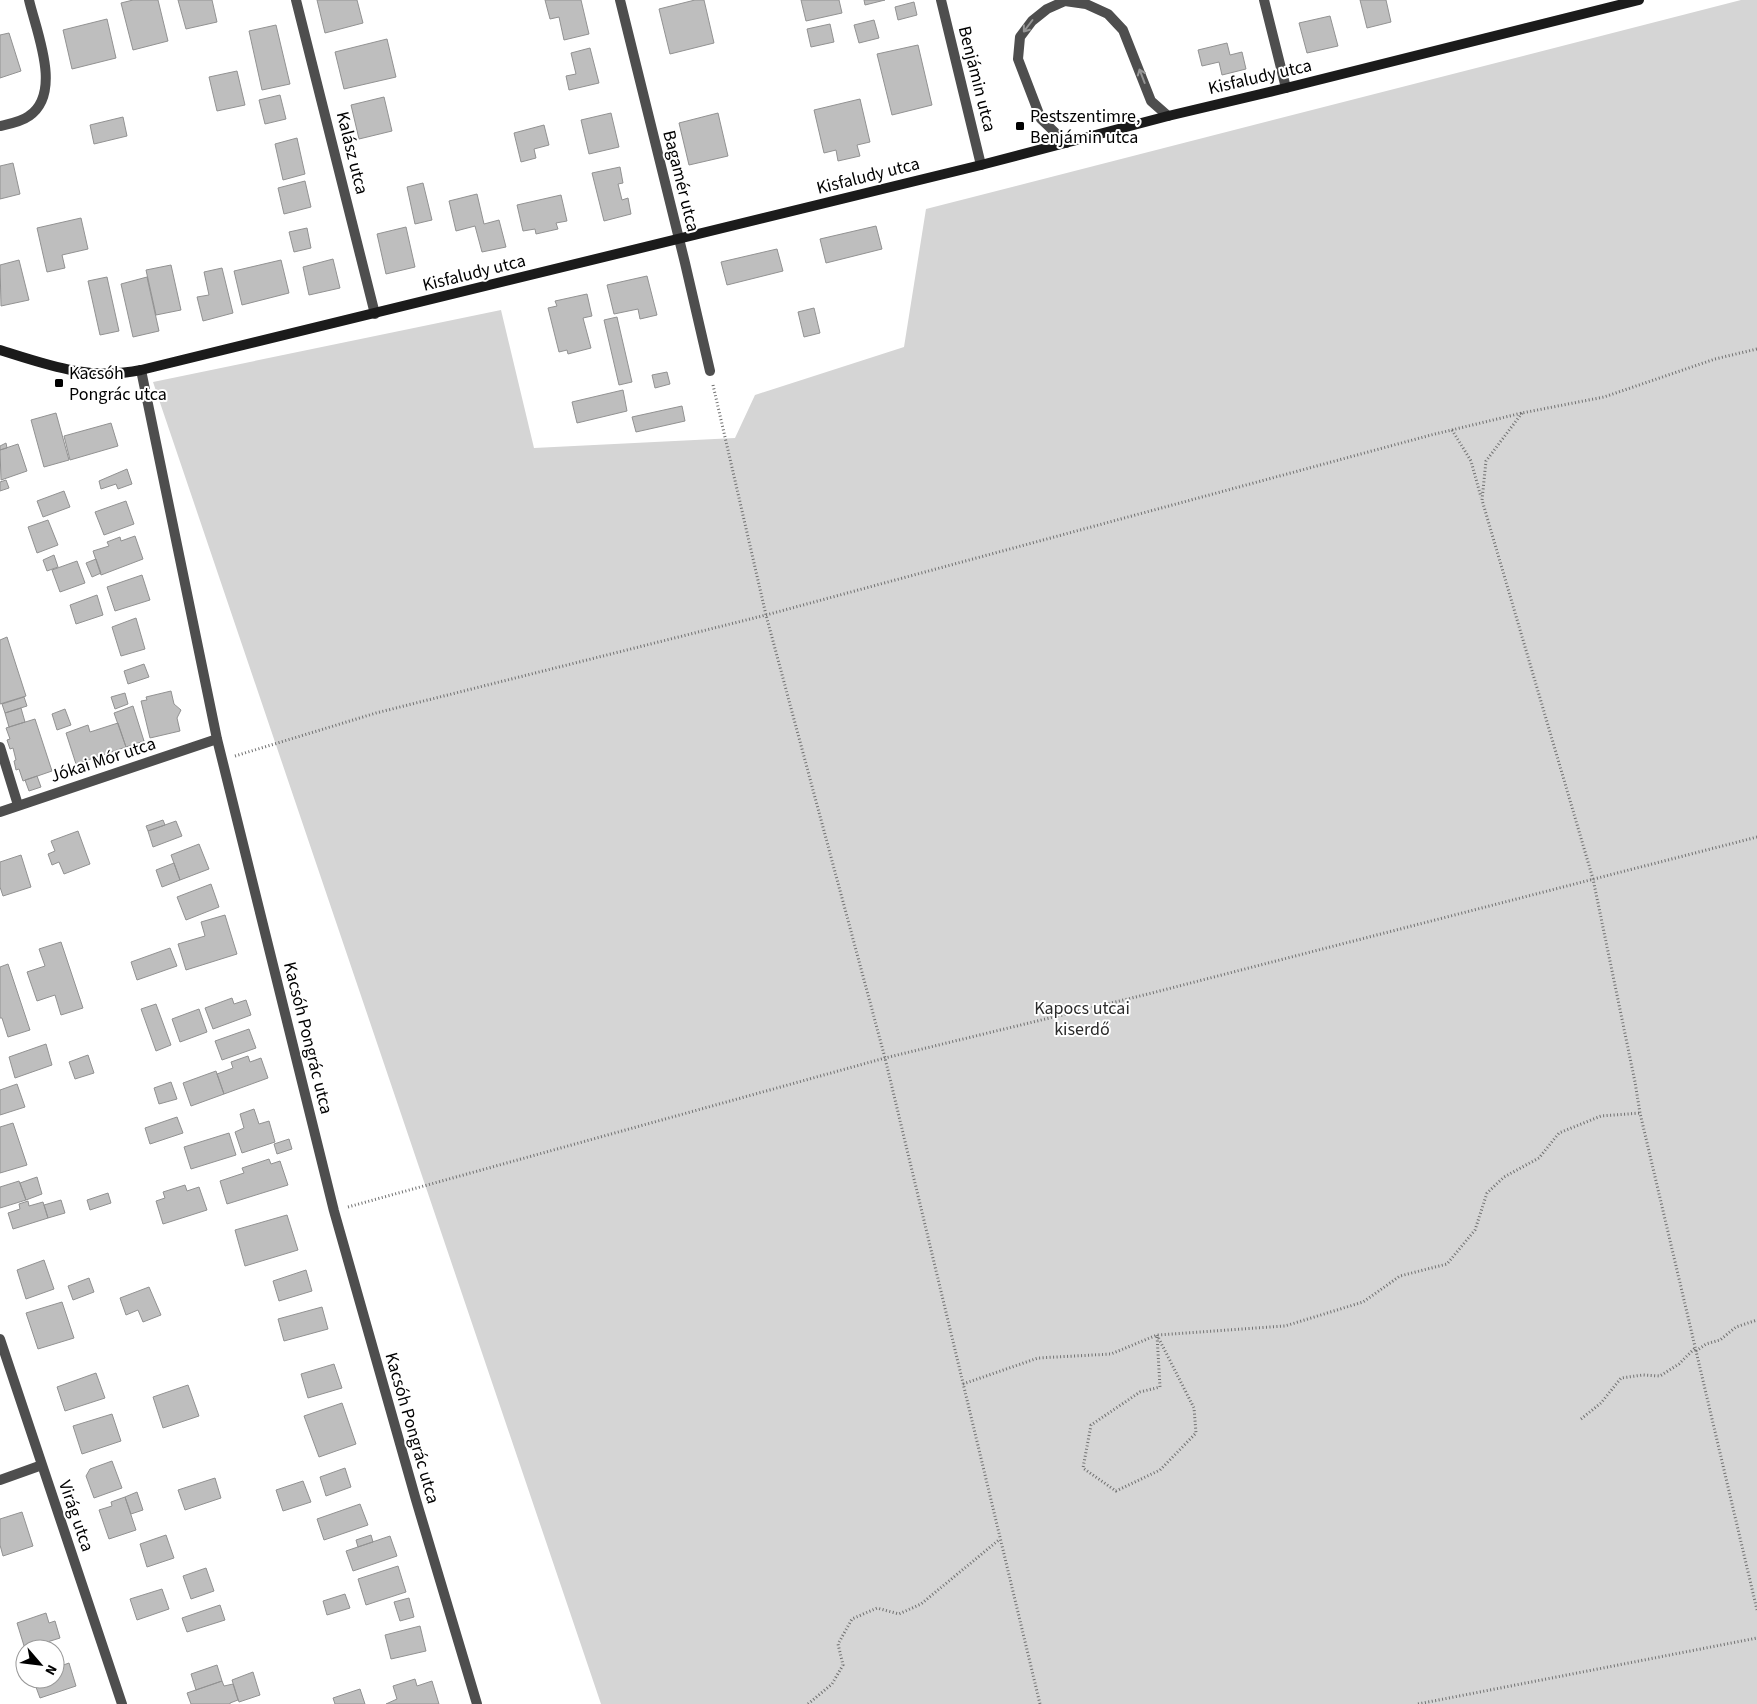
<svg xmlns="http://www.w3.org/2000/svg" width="1757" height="1704" viewBox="0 0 1757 1704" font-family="'Source Sans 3',sans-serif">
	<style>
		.green { fill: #d5d5d5 }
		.building { fill: #bebebe; stroke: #929292 }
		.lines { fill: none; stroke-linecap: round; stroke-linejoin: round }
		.path { stroke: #707070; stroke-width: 3; stroke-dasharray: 1 2.5; stroke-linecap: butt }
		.lane { stroke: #4e4e4e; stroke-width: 10 }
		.street { stroke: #4e4e4e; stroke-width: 10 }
		.secondary { stroke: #1b1b1b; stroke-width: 10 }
		.oneway { stroke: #959595 }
		.poi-dot { fill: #000; stroke: #fff; stroke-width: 2 }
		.labels { text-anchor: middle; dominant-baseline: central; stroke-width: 4; stroke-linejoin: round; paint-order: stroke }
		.street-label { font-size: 18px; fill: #000; stroke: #fff }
		.poi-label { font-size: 18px; fill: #000; stroke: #fff; text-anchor: start }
		.park-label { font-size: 18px; fill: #2c2c2c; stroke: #fff }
	</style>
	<rect width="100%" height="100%" fill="#fff"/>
	<path class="green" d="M1741,0H1757V1704H601L153,382L501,310L534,448L735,438L755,395L904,347L926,209Z"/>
	<path class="building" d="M133,0H158L168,41L133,50L121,3Z
		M178,0H212L217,22L186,29Z
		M317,0H357L363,23L325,33Z
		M545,0H581L589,34L564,40L559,17L550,19Z
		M695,0H704L714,43L670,54L659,9Z
		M801,0H839L842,13L806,21Z
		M864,0H885L865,5Z
		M1360,0H1386L1391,22L1367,28Z
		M914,2L917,15L898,20L895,7Z
		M1330,16L1338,46L1307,53L1299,23Z
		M107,19L116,58L72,69L63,30Z
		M874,20L879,38L859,43L854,25Z
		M830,24L834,42L811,47L807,29Z
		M276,25L290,84L262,90L249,31Z
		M9,33L21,71L0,78V35Z
		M387,39L396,77L344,89L335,52Z
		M1227,43L1230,55L1242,52L1246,69L1222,75L1219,62L1202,66L1198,50Z
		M918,45L932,105L892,115L877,54Z
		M590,48L599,83L569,90L566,76L576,74L571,53Z
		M237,71L245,105L217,111L209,77Z
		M280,95L286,119L265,124L259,100Z
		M384,97L392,131L359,139L351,105Z
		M860,99L870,142L857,145L860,156L838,161L836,150L824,153L814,110Z
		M611,113L619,147L589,154L581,120Z
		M718,113L728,156L689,165L679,123Z
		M123,117L127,136L94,144L90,125Z
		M544,125L549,145L534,149L536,158L521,162L514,133Z
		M297,138L305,174L283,180L275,144Z
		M13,163L20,194L0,199V166Z
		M620,167L623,183L618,184L622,200L628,198L631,214L604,221L592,173Z
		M305,181L311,207L284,214L278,188Z
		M423,183L432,220L415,224L407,187Z
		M477,194L484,224L499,220L506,247L482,252L475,226L456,231L449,201Z
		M561,195L567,221L556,223L558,229L536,234L535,229L523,231L517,205Z
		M81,218L88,249L62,255L65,268L47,272L37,228Z
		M876,226L882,249L826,263L820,239Z
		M406,227L415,267L386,274L377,234Z
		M307,228L311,248L294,252L289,232Z
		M777,249L783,271L727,285L721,262Z
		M333,259L340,288L309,295L303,267Z
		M19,260L29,300L1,306L0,265Z
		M281,260L289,293L242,305L234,271Z
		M171,265L181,310L156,315L146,270Z
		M222,268L233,313L203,321L197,297L209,295L204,272Z
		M647,276L657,315L640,319L638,309L614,314L607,285Z
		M107,277L119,331L100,335L88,281Z
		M147,277L159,331L133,337L121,284Z
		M587,294L592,316L583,318L591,348L568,354L567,350L559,352L548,308L557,306L555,301Z
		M814,308L820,333L804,337L798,312Z
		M617,317L632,382L619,385L604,320Z
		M667,372L670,384L655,388L652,375Z
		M623,390L627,411L577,423L572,402Z
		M682,406L685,421L636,432L632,417Z
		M56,413L69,460L44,467L31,420Z
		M111,423L118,446L70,460L64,436Z
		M6,443L7,448L0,450V446Z
		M18,444L27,471L1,480L0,450Z
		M127,469L132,484L118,489L116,484L101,489L99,481Z
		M6,480L9,488L0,491V482Z
		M64,491L70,507L43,517L37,501Z
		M126,501L134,524L104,535L95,512Z
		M48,520L58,545L37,553L28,527Z
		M135,536L143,559L101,575L93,551L109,546L107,542L120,537L121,541Z
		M54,555L58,567L47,571L43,560Z
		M96,559L101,573L92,577L86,563Z
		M77,561L85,583L60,592L52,570Z
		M142,575L150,600L115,611L107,587Z
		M97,595L103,615L76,624L70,605Z
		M136,618L145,649L121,656L112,627Z
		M7,637L26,696L0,704V640Z
		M144,664L149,677L128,684L124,671Z
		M171,691L174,704L181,710L177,718L180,731L150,738L141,701L147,700L146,697Z
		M125,693L128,704L115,709L111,697Z
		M24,697L27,706L5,713L2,704Z
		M133,706L144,741L126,747L114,713Z
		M21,708L25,722L9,727L5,713Z
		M65,709L71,725L57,730L52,714Z
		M35,719L52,771L23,781L19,769L16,770L14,761L16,760L13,748L10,749L7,740L10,739L6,728Z
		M118,723L126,747L76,764L66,733L88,725L90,732Z
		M37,776L41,787L29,791L25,780Z
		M163,820L165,825L148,831L146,826Z
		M176,821L182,836L153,847L148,831Z
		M78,831L90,864L64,874L59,862L52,865L48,854L55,851L51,841Z
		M199,844L209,869L180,880L171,855Z
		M21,855L31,887L3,896L0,887V862Z
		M174,863L180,880L162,887L156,870Z
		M211,884L219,907L186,920L177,897Z
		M225,915L237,954L186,970L178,944L205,936L201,922Z
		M61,942L83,1008L61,1015L55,995L37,1001L27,972L45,966L39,949Z
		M170,948L177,966L137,980L131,962Z
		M8,964L30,1030L8,1037L2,1018H0V967Z
		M232,998L234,1004L246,1000L251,1015L213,1029L205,1008Z
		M156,1004L171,1045L156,1051L141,1009Z
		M199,1009L207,1032L180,1042L172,1019Z
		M249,1029L256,1048L222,1060L215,1041Z
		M46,1044L52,1065L15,1078L9,1057Z
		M88,1055L94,1073L75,1079L69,1062Z
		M248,1056L250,1062L261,1058L268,1078L224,1094L217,1074L233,1068L231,1062Z
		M216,1071L224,1094L191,1106L183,1083Z
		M171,1082L177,1099L159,1104L154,1088Z
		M17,1084L25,1107L0,1115V1090Z
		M254,1109L259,1124L269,1121L275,1142L242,1153L235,1132L244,1128L240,1114Z
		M177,1117L183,1133L150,1144L145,1128Z
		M13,1123L27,1165L0,1173V1127Z
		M229,1133L236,1155L191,1169L184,1147Z
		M289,1139L292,1149L277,1154L274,1144Z
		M269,1159L271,1164L280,1161L288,1185L227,1204L220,1181L244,1173L242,1168Z
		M37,1177L42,1194L26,1200L20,1183Z
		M19,1181L26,1200L0,1208V1187Z
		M185,1185L187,1191L199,1187L207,1210L163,1224L156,1201L165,1198L163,1192Z
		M108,1193L111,1203L90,1210L87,1200Z
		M61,1200L65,1213L48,1218L44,1205Z
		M28,1201L29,1206L43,1202L48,1218L13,1229L8,1213L20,1209L19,1204Z
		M287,1215L298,1250L245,1266L235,1230Z
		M44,1260L54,1289L26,1299L17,1270Z
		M306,1270L312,1291L279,1301L273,1281Z
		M89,1278L94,1292L73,1300L68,1286Z
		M149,1287L161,1315L143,1322L138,1310L126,1315L120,1298Z
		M62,1302L74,1338L38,1349L26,1313Z
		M322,1307L328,1329L284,1341L278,1319Z
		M334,1364L342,1388L308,1398L301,1374Z
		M96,1373L105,1398L65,1411L57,1387Z
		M188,1385L199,1416L163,1428L153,1397Z
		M342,1403L356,1444L319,1457L304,1416Z
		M112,1414L121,1441L82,1454L73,1426Z
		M112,1461L122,1488L94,1498L86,1476L90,1469Z
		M345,1468L351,1487L326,1496L320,1477Z
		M215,1478L221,1498L185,1510L178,1490Z
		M303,1481L311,1502L283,1511L276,1490Z
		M137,1492L143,1510L131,1514L125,1497Z
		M125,1497L136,1530L109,1539L99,1510L112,1506L111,1502Z
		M360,1504L368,1525L324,1540L317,1519Z
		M22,1512L33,1546L3,1556L0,1545V1519Z
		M166,1535L174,1558L147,1567L140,1544Z
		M371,1535L373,1542L358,1547L356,1540Z
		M390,1536L397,1556L353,1571L346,1551Z
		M398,1566L406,1592L366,1605L358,1579Z
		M206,1568L214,1591L191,1599L183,1576Z
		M162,1589L169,1609L137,1620L130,1599Z
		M345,1594L350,1608L327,1615L323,1601Z
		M409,1598L414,1617L400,1621L394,1602Z
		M220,1605L225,1620L187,1632L182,1618Z
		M46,1613L49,1623L55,1621L60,1638L25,1649L17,1623Z
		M420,1626L426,1651L391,1659L385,1635Z
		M55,1646L59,1658L55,1659V1649H46Z
		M69,1663L76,1686L40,1698L33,1679H55V1668Z
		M217,1665L222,1681L196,1690L191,1674Z
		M253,1672L260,1695L239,1702L232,1680Z
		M415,1679L417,1686L432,1681L439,1704H386L397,1699L393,1686Z
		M222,1681L224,1686L233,1684L238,1700L230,1703V1704H191L187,1693Z
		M360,1689L365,1704H335L333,1698Z"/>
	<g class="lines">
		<path class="path" d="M713,385L766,615L885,1058L1040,1704
			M1522,413L1486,461L1482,500L1593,879L1635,1082L1640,1113L1757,1610
			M1452,430L1471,461L1481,497
			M235,756L376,713L766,615L1431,435L1522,413L1604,397L1715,359L1757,349
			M348,1207L885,1058L1144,995L1757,837
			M1157,1335L1194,1408L1196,1433L1160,1470L1116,1491L1083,1468L1091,1425L1140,1392L1160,1387Z
			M1696,1351L1706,1344L1720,1340L1736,1327L1757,1320
			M963,1384L1038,1358L1111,1354L1157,1335L1285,1326L1363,1302L1400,1276L1447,1264L1475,1230L1487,1193L1504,1177L1539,1158L1559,1133L1601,1116L1640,1113
			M1581,1419L1601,1403L1621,1378L1643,1375L1660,1376L1679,1364L1695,1348
			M808,1704L832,1684L843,1665L838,1644L852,1619L877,1608L899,1614L921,1604L1000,1539
			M1418,1704L1757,1638"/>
		<path class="lane" d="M1066,143L1041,119L1018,59L1020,37L1032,21L1047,9L1065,1L1086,4L1108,14L1123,30L1151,101L1168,116
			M0,747L18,805"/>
		<path class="street" d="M296,0L375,314
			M620,0L685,263L710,371
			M941,0L981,165
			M1264,0L1286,88
			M0,126C9,124 21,122 29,116C63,93 36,31 29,0
			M141,370L217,739L334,1211L416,1500L477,1704
			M0,812L217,739
			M0,1339L122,1704
			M0,1480L42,1465"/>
		<path class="secondary" d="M0,350C48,365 90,381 141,370L981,165L1168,116L1286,88L1639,0"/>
	</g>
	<defs><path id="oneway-shaft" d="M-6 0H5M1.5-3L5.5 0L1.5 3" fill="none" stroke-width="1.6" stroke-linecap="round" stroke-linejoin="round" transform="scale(1.25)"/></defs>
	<g class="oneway">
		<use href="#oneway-shaft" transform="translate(1028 26) rotate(127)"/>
		<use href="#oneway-shaft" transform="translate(1142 76) rotate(-111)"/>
	</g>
	<g class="poi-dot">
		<rect x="1015" y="121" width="10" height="10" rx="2.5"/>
		<rect x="54" y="378" width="10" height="10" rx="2.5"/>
	</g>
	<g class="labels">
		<g class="street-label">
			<text transform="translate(1260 77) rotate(-13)">Kisfaludy utca</text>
			<text transform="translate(977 79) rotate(76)">Benjámin utca</text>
			<text transform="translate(352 153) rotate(76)">Kalász utca</text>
			<text transform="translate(868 176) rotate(-14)">Kisfaludy utca</text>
			<text transform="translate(681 181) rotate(76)">Bagamér utca</text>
			<text transform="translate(474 273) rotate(-14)">Kisfaludy utca</text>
			<text transform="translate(103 760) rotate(-18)">Jókai Mór utca</text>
			<text transform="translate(308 1038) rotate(76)">Kacsóh Pongrác utca</text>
			<text transform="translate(412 1428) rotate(74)">Kacsóh Pongrác utca</text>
			<text transform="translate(76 1516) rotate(71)">Virág utca</text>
		</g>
		<g class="poi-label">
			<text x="1030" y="116">Pestszentimre,<tspan x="1030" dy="21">Benjámin utca</tspan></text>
			<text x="69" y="373">Kacsóh<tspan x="69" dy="21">Pongrác utca</tspan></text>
		</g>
		<g class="park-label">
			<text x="1082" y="1008">Kapocs utcai<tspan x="1082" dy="21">kiserdő</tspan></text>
		</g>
	</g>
	<g transform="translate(40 1664) rotate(118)"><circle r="24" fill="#ffffff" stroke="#999999"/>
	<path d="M0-4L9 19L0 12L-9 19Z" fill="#000000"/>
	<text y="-8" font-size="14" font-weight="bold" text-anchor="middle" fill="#000000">N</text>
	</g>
</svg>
